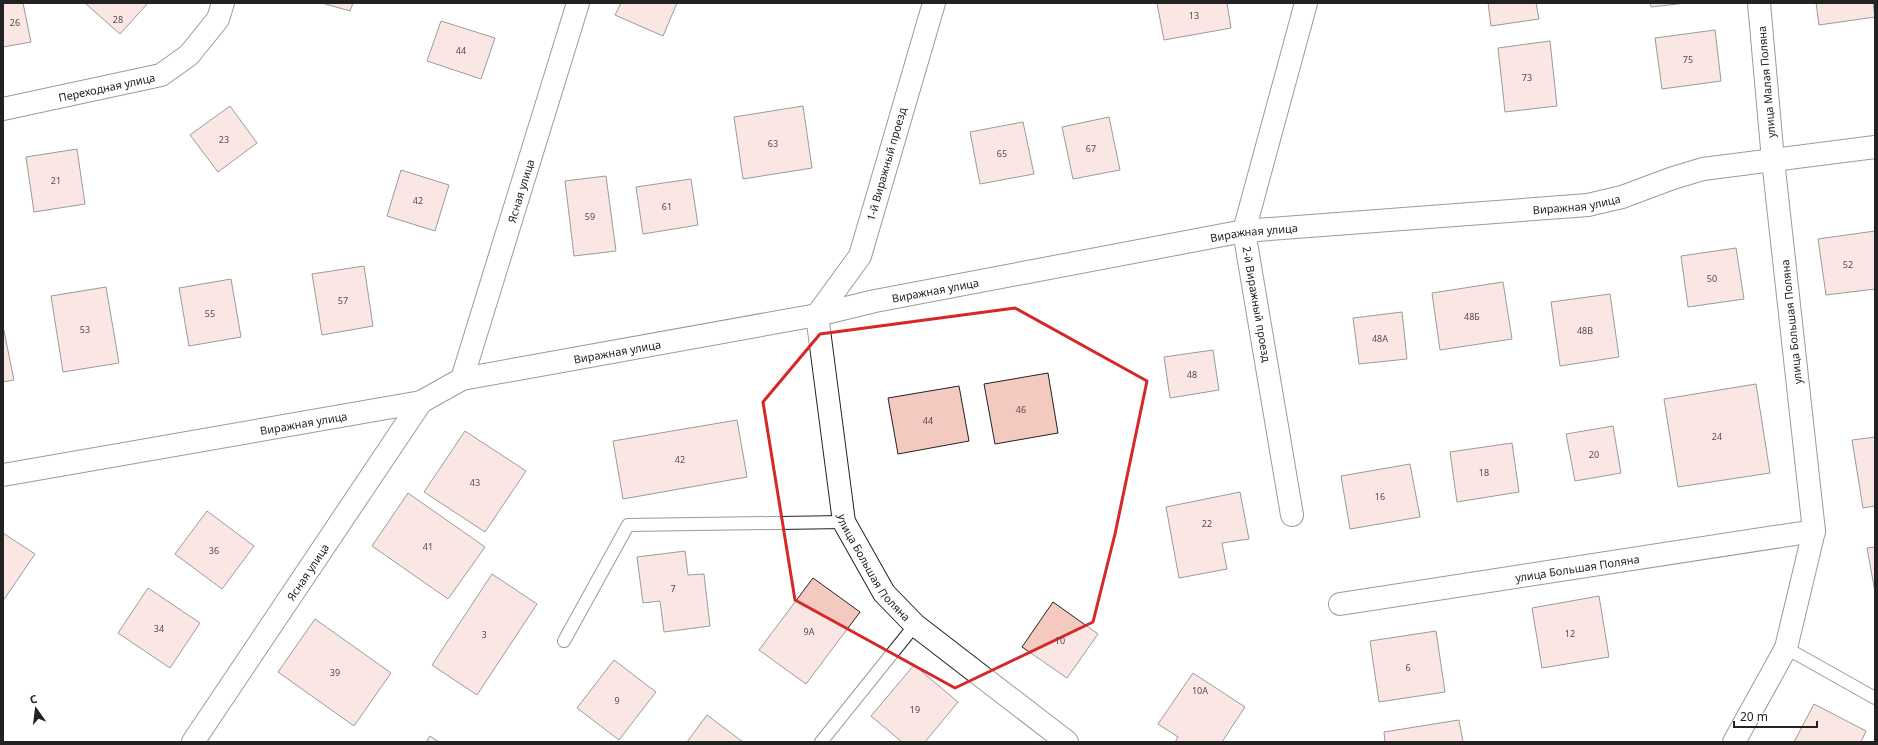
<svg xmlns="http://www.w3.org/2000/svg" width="1878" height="745" viewBox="0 0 1878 745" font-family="'Noto Sans',sans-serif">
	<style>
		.building { fill: #f3c9c0; stroke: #222 }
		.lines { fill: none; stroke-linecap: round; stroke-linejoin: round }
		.lane-casing { stroke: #222; stroke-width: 14 }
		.street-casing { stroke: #222; stroke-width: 24 }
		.lane { stroke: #fff; stroke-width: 12 }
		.street { stroke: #fff; stroke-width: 22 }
		.marked { fill: none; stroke: #d62828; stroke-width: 3; stroke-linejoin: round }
		.labels { text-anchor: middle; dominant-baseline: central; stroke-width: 3; stroke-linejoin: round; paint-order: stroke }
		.number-label { font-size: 9px; fill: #564c4a }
		.street-label { font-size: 11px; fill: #222; stroke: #fff }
	</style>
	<rect width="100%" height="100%" fill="#fff"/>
	<path class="building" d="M3,3H23L31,42L3,47Z
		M85,3H148L120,34Z
		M322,3H353L350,11Z
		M621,3H677L663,36L615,15Z
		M1157,3H1227L1231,28L1164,40Z
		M1488,3H1536L1539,19L1491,26Z
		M1650,3H1686L1651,7Z
		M1816,3H1873L1875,17L1819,25Z
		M441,21L495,38L481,79L427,61Z
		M1715,30L1721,81L1662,89L1655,38Z
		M1550,41L1557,106L1505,112L1498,48Z
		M230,106L257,143L218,172L190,135Z
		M803,106L812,168L743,179L734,117Z
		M1109,117L1120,170L1073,179L1062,127Z
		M1023,122L1034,174L980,184L970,132Z
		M77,149L85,204L34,212L26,157Z
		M401,170L449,185L435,231L387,216Z
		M606,176L616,251L574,256L565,181Z
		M691,179L698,225L643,234L636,187Z
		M1875,231V289L1826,295L1818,239Z
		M1736,248L1744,299L1688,307L1681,256Z
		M364,266L373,326L322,335L312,274Z
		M231,279L241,337L189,346L179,288Z
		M1503,282L1512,339L1440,350L1432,293Z
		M106,287L119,363L63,372L51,296Z
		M1610,294L1619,357L1560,366L1551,302Z
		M1402,312L1407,359L1359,364L1353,318Z
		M3,326L14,380L3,382Z
		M1213,350L1219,390L1170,398L1164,357Z
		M1048,373L1058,433L995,444L984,384Z
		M1756,384L1770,473L1678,487L1664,399Z
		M959,386L969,441L898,454L888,398Z
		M737,420L747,477L623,499L613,441Z
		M1613,426L1621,473L1575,481L1566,434Z
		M465,431L526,471L485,532L424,492Z
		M1875,437V506L1863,508L1852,440Z
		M1512,443L1519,492L1457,502L1450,452Z
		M1410,464L1420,517L1350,529L1341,476Z
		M1240,492L1249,539L1222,543L1227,569L1179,578L1166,507Z
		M408,493L485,547L448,599L372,546Z
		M207,511L254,546L222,589L175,554Z
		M3,533L35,554L3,601Z
		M1875,547V592L1867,548Z
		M685,551L688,575L704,574L710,626L664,632L660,601L643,603L637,557Z
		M492,574L537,604L477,695L432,665Z
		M813,578L860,612L806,684L759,650Z
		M148,588L200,623L170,668L118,633Z
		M1599,596L1609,657L1542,668L1532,608Z
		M1053,602L1098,634L1067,678L1022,647Z
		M315,619L391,673L354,726L278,672Z
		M1436,631L1445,692L1379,702L1370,641Z
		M614,660L656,692L619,740L577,708Z
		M914,665L958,702L925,742H902L871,716Z
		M1193,673L1245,707L1222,742H1175L1178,737L1158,724Z
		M1814,704L1866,731L1861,742H1794Z
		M707,715L743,742H687Z
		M1459,720L1463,742H1385L1384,732Z
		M430,736L439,742H426Z"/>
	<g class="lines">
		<g class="lane-casing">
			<path id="lane" d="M564,641L628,525L844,522
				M1786,648L1875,698
				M821,742L915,625"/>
		</g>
		<g class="street-casing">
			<g id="street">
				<path id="s1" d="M934,3L860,256L817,315L844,522L884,593L915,625L1067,742"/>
				<path id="s2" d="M3,109L161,75L189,55L218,19L223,3"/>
				<path id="s3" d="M462,379L578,3"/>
				<path id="s4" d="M3,475L421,402L462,379L817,315L875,301L1244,231L1588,205L1622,197L1673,178L1703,169L1875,147"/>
				<path d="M1292,515L1244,231L1306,3"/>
				<path id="s5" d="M1340,604L1814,531"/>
				<path id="s6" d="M193,742L421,402"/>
				<path d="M1734,742L1786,648L1814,531L1773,160L1759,3"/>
			</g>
		</g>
		<use href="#lane" class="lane"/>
		<use href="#street" class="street"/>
	</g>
	<path d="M0 0H1878V745H0ZM1015,308L1147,381L1115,534L1093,622L955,688L795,600L763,402L820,334Z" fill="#fff" fill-opacity=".55" fill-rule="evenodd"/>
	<path class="marked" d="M1015,308L1147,381L1115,534L1093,622L955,688L795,600L763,402L820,334Z"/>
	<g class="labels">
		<g class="number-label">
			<text x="1194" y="15">13</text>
			<text x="118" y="19">28</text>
			<text x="15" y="22">26</text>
			<text x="461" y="50">44</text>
			<text x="1688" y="59">75</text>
			<text x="1527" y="77">73</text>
			<text x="224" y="139">23</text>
			<text x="773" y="143">63</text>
			<text x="1091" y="148">67</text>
			<text x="1002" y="153">65</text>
			<text x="56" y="180">21</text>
			<text x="418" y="200">42</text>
			<text x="667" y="206">61</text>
			<text x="590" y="216">59</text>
			<text x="1848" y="264">52</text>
			<text x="1712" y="278">50</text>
			<text x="343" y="300">57</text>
			<text x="210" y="313">55</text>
			<text x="1472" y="316">48Б</text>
			<text x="85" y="329">53</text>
			<text x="1585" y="330">48В</text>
			<text x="1380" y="338">48А</text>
			<text x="1192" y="374">48</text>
			<text x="1021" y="409">46</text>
			<text x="928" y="420">44</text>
			<text x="1717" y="436">24</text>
			<text x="1594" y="454">20</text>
			<text x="680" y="459">42</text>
			<text x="1484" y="472">18</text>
			<text x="475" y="482">43</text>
			<text x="1380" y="496">16</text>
			<text x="1207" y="523">22</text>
			<text x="428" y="546">41</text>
			<text x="214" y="550">36</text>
			<text x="673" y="588">7</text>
			<text x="159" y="628">34</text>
			<text x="809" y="631">9А</text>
			<text x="1570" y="633">12</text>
			<text x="484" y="634">3</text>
			<text x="1060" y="640">10</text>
			<text x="1408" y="667">6</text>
			<text x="335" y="672">39</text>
			<text x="1200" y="690">10А</text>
			<text x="617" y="700">9</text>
			<text x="915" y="709">19</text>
		</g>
		<g class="street-label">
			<text transform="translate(1766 82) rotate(-95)">улица Малая Поляна</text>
			<text stroke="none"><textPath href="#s2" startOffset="106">Переходная улица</textPath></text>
			<text transform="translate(886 164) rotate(-74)">1-й Виражный проезд</text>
			<text stroke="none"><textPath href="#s3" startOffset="197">Ясная улица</textPath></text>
			<text stroke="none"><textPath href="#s4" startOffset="1601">Виражная улица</textPath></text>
			<text stroke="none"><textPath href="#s4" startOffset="1277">Виражная улица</textPath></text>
			<text stroke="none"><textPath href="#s4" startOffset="953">Виражная улица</textPath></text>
			<text transform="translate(1257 304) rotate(80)">2-й Виражный проезд</text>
			<text transform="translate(1791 322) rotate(-96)">улица Большая Поляна</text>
			<text stroke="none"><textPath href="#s4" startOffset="629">Виражная улица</textPath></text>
			<text stroke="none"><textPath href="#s4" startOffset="305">Виражная улица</textPath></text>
			<text stroke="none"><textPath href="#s1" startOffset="600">улица Большая Поляна</textPath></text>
			<text stroke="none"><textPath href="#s5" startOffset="240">улица Большая Поляна</textPath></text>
			<text stroke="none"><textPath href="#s6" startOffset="205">Ясная улица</textPath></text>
		</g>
	</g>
	<rect width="1878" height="745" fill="none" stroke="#222222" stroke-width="8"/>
	<g transform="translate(36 709) rotate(346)" stroke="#ffffff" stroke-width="3" paint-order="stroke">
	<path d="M0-3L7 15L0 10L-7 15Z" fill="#222222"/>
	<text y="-6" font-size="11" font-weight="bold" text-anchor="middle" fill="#222222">С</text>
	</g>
	<path d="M1734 721v6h83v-6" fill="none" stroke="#222222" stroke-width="2"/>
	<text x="1740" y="721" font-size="12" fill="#222222" stroke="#ffffff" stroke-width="3" paint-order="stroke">20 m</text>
</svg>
